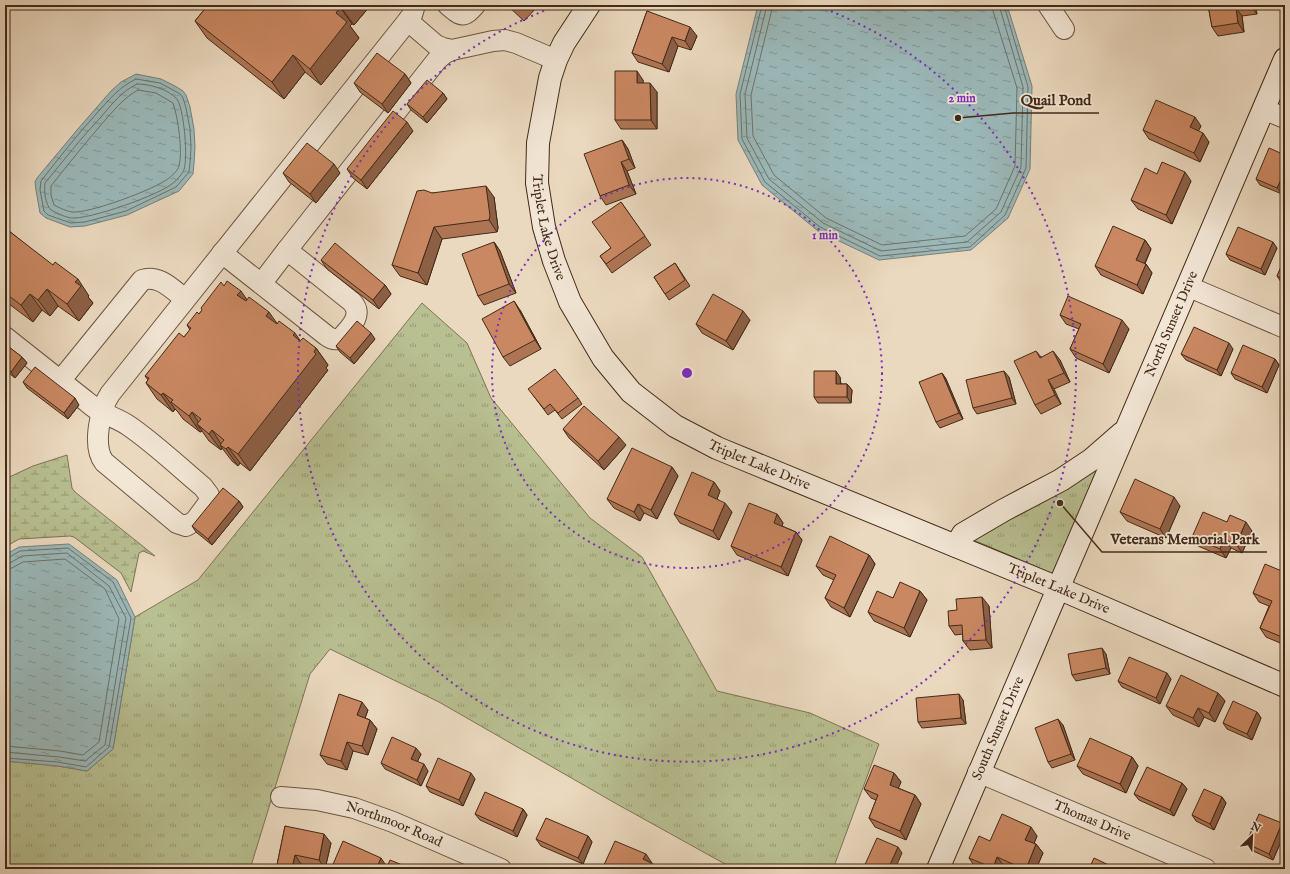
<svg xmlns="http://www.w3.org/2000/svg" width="1290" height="874" viewBox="0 0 1290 874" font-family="'IM FELL English',serif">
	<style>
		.grass { fill: url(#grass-tufts); stroke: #7e7454 }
		.wetland { fill: url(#wetland-marsh); stroke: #7e7454 }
		.water { fill: url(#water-ripples); stroke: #788079 }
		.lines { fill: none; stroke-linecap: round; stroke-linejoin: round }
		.shore { stroke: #6f7269; stroke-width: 1 }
		.street-casing { stroke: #6d5642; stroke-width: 22 }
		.secondary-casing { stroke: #432a18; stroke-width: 24 }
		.street { stroke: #f2e6d5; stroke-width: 20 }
		.secondary { stroke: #f2e6d5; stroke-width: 22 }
		.wall { fill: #ae7554; stroke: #432a18 }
		.shaded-wall { fill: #8d5f45; stroke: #432a18 }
		.building { fill: #ca8862; stroke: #432a18 }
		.ring { fill: none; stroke: #7b2cbf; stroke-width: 2; stroke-dasharray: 2 4 }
		.labels { text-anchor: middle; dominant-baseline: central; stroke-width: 3.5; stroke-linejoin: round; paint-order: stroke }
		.street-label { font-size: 14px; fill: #432a18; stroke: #f2e6d5 }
		.centre { fill: #7b2cbf; stroke: #f2e6d5; stroke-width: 2 }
		.ring-label { font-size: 12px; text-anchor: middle; font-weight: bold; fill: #7b2cbf; stroke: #f2e6d5; stroke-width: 3.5; stroke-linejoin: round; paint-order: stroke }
		.leader { fill: none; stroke: #432a18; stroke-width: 1.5 }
		.callout-dot { fill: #432a18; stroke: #f2e6d5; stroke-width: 1.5 }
		.callout-label { font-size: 15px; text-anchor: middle; font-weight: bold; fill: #432a18; stroke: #f2e6d5; stroke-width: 3.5; stroke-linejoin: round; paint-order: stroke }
	</style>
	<defs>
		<pattern id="grass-tufts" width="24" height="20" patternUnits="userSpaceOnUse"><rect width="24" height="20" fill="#b8bf91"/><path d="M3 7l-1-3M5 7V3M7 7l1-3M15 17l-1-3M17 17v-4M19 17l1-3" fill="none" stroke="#979b75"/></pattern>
		<pattern id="wetland-marsh" width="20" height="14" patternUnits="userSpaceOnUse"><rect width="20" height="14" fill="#b8bf91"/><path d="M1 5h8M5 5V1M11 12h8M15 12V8" fill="none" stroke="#979b75"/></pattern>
		<pattern id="water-ripples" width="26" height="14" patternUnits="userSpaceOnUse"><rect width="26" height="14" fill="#9bb9ba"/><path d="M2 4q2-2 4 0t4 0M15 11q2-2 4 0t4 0" fill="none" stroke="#809796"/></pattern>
	</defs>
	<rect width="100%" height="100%" fill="#ebd9bf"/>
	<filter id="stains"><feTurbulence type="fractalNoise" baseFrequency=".005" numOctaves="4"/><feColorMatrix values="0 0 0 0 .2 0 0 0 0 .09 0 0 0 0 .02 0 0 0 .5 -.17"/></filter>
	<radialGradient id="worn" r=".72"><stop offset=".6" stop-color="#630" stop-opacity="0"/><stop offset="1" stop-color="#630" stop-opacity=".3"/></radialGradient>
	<path class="grass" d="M422,303L467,343L491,398L590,518L642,557L717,691L810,713L879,744L833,869H734L615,803L439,702L330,649L310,674L250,869H5V761L58,766L87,771L113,749L135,617L198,580Z
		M1099,468L1054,574L971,539Z"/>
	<path class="wetland" d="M67,455L72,488L75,492L155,556L143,551L139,553L131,592L121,573L74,537L70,536L19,539L5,547V479L33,466Z"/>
	<path class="water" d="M758,5H1007L1032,86L1030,169L1008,218L971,250L879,260L818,231L762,185L738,140L736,94Z
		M136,74L161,79L175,86L183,91L186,95L190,107L194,129L195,147L194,163L193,174L179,191L127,215L85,226L70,227L46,218L40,213L36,190L35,182L37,178L77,130L111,91L121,82Z
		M69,544L117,580L135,617L113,749L87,771L58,766L5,761V555L19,547Z"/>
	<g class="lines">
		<path class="shore" d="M762,5L740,94L742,139L765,182L820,227L880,256L970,247L1005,215L1026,168L1028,87L1004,5
			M767,5L745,94L747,138L769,179L823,223L881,251L967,242L1001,212L1021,167L1023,87L999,5
			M773,5L751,95L753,136L774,175L826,218L882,245L965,236L996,209L1015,166L1017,88L993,11V5
			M136,79L160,83L173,90L180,94L183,98L186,108L190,129L191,147L190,163L189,172L176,187L126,211L85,222L71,223L48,215L44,211L40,190L41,181C59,158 77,135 97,113C109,100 119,87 136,79Z
			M137,84C150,84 167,89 176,98C184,105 189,163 183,172C181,175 177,180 173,183C160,195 88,220 71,218C64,217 57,213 51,210C45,204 44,191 45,183C63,161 81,138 101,117C112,104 122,91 137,84Z
			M138,90L156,93L173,103C178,117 183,152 179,166C178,170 172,176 169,178C156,189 88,214 72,212C66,211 60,208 54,205L51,195V186C69,163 87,141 106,119C116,108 125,97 138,90Z
			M5,558H8L20,551L68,548L113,582L131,618L109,747L86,767L58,762L5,758
			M5,563H10L22,556L67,553L109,586L126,618L105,745L85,761L59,757L5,752
			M5,569L12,568L23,562L65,559L105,589L119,619L99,742L83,755L60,751L5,746"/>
		<g class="street-casing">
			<g id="street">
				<path d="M448,5C461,16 463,19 475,5"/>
				<path d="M1048,5L1064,29"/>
				<path d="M408,21L436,45L443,48L452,50L493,41L505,40L516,43L556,60"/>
				<path d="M1263,109L1285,118"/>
				<path d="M287,250L437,60L445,53L452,50"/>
				<path d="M222,253L327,336C331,339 334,340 339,339C343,337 345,333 348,330C355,322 361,312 352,302L287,250L261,284"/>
				<path d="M1187,286L1285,328"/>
				<path d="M5,337L86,401C90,404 94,408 98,410C108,416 119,419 129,426C154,443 179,467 203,487L209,495V502L195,521L186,526L177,523L104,462C92,446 100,409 110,394L406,23L412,15L415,5"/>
				<path d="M60,381L142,280C159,274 173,290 185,299"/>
				<path id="s1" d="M978,772L1206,869"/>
				<path id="s2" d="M281,797L317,800L354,808L393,822L501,869"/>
			</g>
		</g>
		<g class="secondary-casing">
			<g id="secondary">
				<path id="s3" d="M589,5L564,43L556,60L550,78L538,143L537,183L544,227L554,261L570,302L603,358L631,392L675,426L717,448L1058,588L1285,686"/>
				<path d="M956,546L963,534L1004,510L1061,480L1091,460L1122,433"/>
				<path id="s4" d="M938,869L1285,59"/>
			</g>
		</g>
		<use href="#street" class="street"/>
		<use href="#secondary" class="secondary"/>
	</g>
	<path class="wall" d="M208,5H369L370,6L354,25L352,24L350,26L359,38L321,85L305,72L284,99L207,38L195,21Z
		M507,5H539L524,21Z
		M664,5H671L669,8Z
		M1208,5H1255L1257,14L1242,16L1244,32L1218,36L1212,27Z
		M647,11L697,36L691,50L678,46L669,72L638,62L632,53Z
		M405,74L411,83L388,113L360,92L354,83Z
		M643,80V83L657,92V129H621L615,120Z
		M443,93L447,99L427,123L411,110L407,104Z
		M1201,126L1198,131L1209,142L1200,162L1149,139L1143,130Z
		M413,131L367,189L353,178L347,169Z
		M622,140L628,149L635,168L627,171L636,194L606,205L600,196Z
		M1285,155V187L1282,194L1260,185L1256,179Z
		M283,173H340L316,203L289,182Z
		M1157,174L1191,181L1172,224L1138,209L1131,200Z
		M432,193L494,197L498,228L497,232L442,239L427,285L400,276L392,265Z
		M621,202L651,245L612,273L600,256L611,248Z
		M5,226L8,230L89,296L88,297L93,303L79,321L58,306L50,316L42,310L33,322L5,301Z
		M1145,240L1151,249L1145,264H1146L1152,273L1143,294L1101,275L1095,266Z
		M494,242L500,251L516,293L484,305L478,296Z
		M1277,248L1265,275L1230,260L1226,254Z
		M1285,258V284L1281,282L1277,276Z
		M321,260L385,285L391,294L379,309L327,269Z
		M675,263L690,286L669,300L654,277Z
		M224,286L247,300L277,324L301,341L316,348L328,365L326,368L328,370L250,471L240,463L238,466L232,461L222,448L221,450L209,441L202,431L200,432L183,419L178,412L175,409L173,412L157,399L146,383L148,380L145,376L184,337L190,330L187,325L199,314Z
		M520,310L541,349L510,366L503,357Z
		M1060,315L1129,329L1109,373L1076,358L1070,349L1079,329L1066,324Z
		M750,320L733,350L702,333L696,324Z
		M375,339L354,364L340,352L336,346Z
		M5,344L22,357L27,363L15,378L5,370Z
		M1233,349L1221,376L1186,360L1181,354Z
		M1036,351L1041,357L1060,360L1070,382L1054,389L1061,404L1041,414L1035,405Z
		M1275,359L1279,365L1267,393L1235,379L1231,373Z
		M942,373L946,379L963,419L940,428L936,422Z
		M840,377L841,384H847L852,390L851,403H818L814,397Z
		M1009,377L1016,404L977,414L973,408Z
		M23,382L79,405L68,419L27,388Z
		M533,395L578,398L582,404L562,419L555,410L548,415Z
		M563,429L626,445L604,470L569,438Z
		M672,467L678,476L657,519L644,513L640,521L614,508L607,499Z
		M714,482L720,491L717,499L732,512L719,540L680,523L674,514Z
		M239,501L243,507L212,545L196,532L192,526Z
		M1180,506L1166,538L1127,521L1120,512Z
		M777,514L783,523L782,526L796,532L802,540L788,576L737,555L731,546Z
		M1227,522L1252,531L1242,553L1231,548L1226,558L1198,546L1192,537Z
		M869,555L875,564L850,617L831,607L825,598L834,580L823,575L816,566Z
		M1284,572L1285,574V645L1266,637L1260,628L1269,606L1259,602L1253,593Z
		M920,591L927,600L910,637L874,621L868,612L893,598Z
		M989,606L992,648L970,650L963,641V634L955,635L949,626L957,610Z
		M1106,654L1110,674L1076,681L1072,675Z
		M1171,679L1160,704L1122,687L1118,681Z
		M1218,693L1225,701L1215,722L1204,717L1199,727L1173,715L1166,706Z
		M963,700L966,724L922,728L918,722Z
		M368,710L365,718L370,720L377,729L368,755L353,751L347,770L327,764L320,755Z
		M1257,712L1261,718L1252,740L1227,729L1223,723Z
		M1063,725L1075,760L1052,768L1048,762Z
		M421,754L417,762L428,771L421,786L385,769L381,763Z
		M1132,757L1138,766L1126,793L1083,774L1077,766Z
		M894,773L901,782L898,788L915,795L921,804L906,840L875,827L869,818L876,800L871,798L864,789Z
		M475,779L463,806L430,792L426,786Z
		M1182,783L1187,789L1174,816L1139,800L1134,794Z
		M1222,797L1226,803L1214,830L1196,821L1192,815Z
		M523,809L527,815L517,837L480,820L475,814Z
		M1282,823L1285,828V832L1273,860L1251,850L1246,843Z
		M285,826L331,843L325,869L301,864L300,869H279L277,865Z
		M588,836L592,842L583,864L541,846L536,839Z
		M1037,836L1034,843L1036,844L1043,853L1036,869H1010L1004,866L1002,869H981L975,867L969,858L990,841Z"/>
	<path class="shaded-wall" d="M345,5H369L370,6L354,25L342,9Z
		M667,5H671L669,8Z
		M1250,5H1255L1257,14Z
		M340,7L352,24L350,26L359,38L321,85L310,69L336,13Z
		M1236,8L1242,16L1244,32L1238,23Z
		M690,27L697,36L691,50L685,41Z
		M672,37L678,46L669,72L662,64Z
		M293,55L305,72L284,99L272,82Z
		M637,71L643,80V92L637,83Z
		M405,74L411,83L388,113L382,104Z
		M650,83L657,92V129L651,120Z
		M443,93L447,99L427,123L423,117Z
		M1195,117L1201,126L1196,136L1190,127Z
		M407,122L413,131L367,189L361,180Z
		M1203,133L1209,142L1200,162L1194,153Z
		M622,140L628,149L635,168L629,159Z
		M621,162L627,171L636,194L629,185Z
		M334,164L340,173L316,203L310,194Z
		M1285,171V187L1282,194L1277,188Z
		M1185,172L1191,181L1172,224L1166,215Z
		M486,186L494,197L498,228L497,232L489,220Z
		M434,227L442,239L427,285L418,273Z
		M1145,240L1151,249L1142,269L1136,260Z
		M494,242L500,251L516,293L509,284Z
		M1273,242L1277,248L1265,275L1261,269Z
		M1146,264L1152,273L1143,294L1137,285Z
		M78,279L89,296L88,297L93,303L79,321L67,304L75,282Z
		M385,285L391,294L379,309L373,300Z
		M47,289L58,306L50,316L38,300Z
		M241,291L252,307L237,295Z
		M30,294L42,310L33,322L21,305Z
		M514,301L520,310L541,349L535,340Z
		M743,311L750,320L733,350L726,341Z
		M269,312L281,329L266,316Z
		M1122,320L1129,329L1109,373L1103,364Z
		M295,333L306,349L293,335Z
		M371,333L375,339L354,364L350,358Z
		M1229,343L1233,349L1221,376L1217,370Z
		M316,348L328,365L326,368L328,370L250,471L238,454Z
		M1053,351L1060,360L1070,382L1064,373Z
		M22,357L27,363L15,378L11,372Z
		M1275,359L1279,365L1267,393L1262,387Z
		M836,371L840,377L841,390L836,384Z
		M1004,371L1009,377L1016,404L1012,398Z
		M942,373L946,379L963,419L959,413Z
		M1048,380L1054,389L1061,404L1055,395Z
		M847,384L852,390L851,403L847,397Z
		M163,393L175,409L173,412L161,395Z
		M75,398L79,405L68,419L64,413Z
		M192,412L203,429L197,424L202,431L200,432L189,416Z
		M212,430L223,447L220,445L222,448L221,450L209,434Z
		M619,437L626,445L604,470L598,461Z
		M228,447L240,463L238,466L226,449Z
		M672,467L678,476L657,519L651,510Z
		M714,482L720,491L715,504L708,495Z
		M1174,497L1180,506L1166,538L1160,529Z
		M239,501L243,507L212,545L208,539Z
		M725,503L732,512L719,540L713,531Z
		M638,504L644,513L640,521L634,512Z
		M777,514L783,523L780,532L774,523Z
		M1246,522L1252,531L1242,553L1236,544Z
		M796,532L802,540L788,576L781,567Z
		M1224,539L1231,548L1226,558L1220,549Z
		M869,555L875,564L850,617L844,608Z
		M1284,572L1285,574V583L1282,578Z
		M920,591L927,600L910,637L904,628Z
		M982,597L989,606L992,648L986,640Z
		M1285,630V642L1282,637Z
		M1102,648L1106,654L1110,674L1106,668Z
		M1167,673L1171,679L1160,704L1156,698Z
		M1218,693L1225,701L1215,722L1209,713Z
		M959,694L963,700L966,724L961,718Z
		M362,702L368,710L363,724L357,715Z
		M1198,708L1204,717L1199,727L1193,718Z
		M1257,712L1261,718L1252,740L1247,734Z
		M1058,719L1063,725L1075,760L1071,754Z
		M370,720L377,729L368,755L362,746Z
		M347,742L353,751L347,770L341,761Z
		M416,748L421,754L416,765L411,759Z
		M1132,757L1138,766L1126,793L1120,784Z
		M424,764L428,771L421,786L417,780Z
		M471,773L475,779L463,806L459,800Z
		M894,773L901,782L896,794L890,785Z
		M1182,783L1187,789L1174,816L1170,810Z
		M915,795L921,804L906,840L900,831Z
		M1222,797L1226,803L1214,830L1210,824Z
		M523,809L527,815L517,837L513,831Z
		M1282,823L1285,828V832L1273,860L1269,854Z
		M1031,827L1037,836L1032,849L1025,840Z
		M324,834L331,843L325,869L319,860Z
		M588,836L592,842L583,864L578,858Z
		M1036,844L1043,853L1036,869H1026Z
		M898,847L902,853L895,869H888Z
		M646,854L652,863L643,859Z
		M295,855L301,864L300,869H292V868Z
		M997,857L1004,866L1002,869H993V868Z
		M381,858L387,867L386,869H376Z
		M655,865L658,869H653Z"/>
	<path class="building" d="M208,5H345L342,9L340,7L336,13L347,22L310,69L293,55L272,82L195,21Z
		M1208,5H1251L1236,8L1238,23L1212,27Z
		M647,11L690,27L685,41L672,37L662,64L632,53Z
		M377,53L405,74L382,104L354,83Z
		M615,71H637V83H650L651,120H615Z
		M427,80L443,93L423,117L407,104Z
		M1156,100L1195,117L1190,127L1203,133L1194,153L1143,130Z
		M393,111L407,122L361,180L347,169Z
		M622,140L629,159L621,162L629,185L600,196L584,154Z
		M307,143L334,164L310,194L283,173Z
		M1269,148L1285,155V171L1277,188L1256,179Z
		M1162,162L1185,172L1166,215L1131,200L1145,168L1157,174Z
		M486,186L490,216L489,220L434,227L418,273L392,265L417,191L424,190L432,193Z
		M621,202L645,236L606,264L600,256L611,248L592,222Z
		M1113,226L1145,240L1136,260L1146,264L1137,285L1095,266Z
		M1238,227L1273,242L1261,269L1226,254Z
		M5,228L53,265L55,262L78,279L75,282L81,286L67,304L47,289L38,300L30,294L21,305L5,293Z
		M494,242L509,284L478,296L462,254Z
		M335,243L385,285L373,300L321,260Z
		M1285,258V280L1277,276Z
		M675,263L685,280L665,294L654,277Z
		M227,281L241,291L237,295L246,301L249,297L269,312L266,316L277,324L279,321L295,333L293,335L300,341L303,338L316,348L314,352L316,354L238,454L228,447L226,449L220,445L224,440L212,430L209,434L197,424L201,419L192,412L189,416L171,402L173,400L163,393L161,395L146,383L149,378L145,376L179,333L184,337L191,328L187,325L197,312L199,314L202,310L201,308L221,282L224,286Z
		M713,294L743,311L726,341L696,324Z
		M1068,296L1122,320L1103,364L1070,349L1081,324L1060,315Z
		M514,301L535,340L503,357L482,319Z
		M357,321L371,333L350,358L336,346Z
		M1194,327L1229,343L1217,370L1181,354Z
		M5,344L22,357L11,372L5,367Z
		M1243,345L1275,359L1262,387L1231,373Z
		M1036,351L1040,358L1053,351L1064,373L1048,380L1055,395L1035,405L1014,361Z
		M35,367L75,398L64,413L23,382Z
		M555,369L578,398L558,413L550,404L544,409L528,389Z
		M814,371H836V384H847V397H814Z
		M1004,371L1012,398L973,408L966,380Z
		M942,373L959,413L936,422L919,382Z
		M584,406L619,437L598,461L563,429Z
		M632,448L672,467L651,510L638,504L634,512L607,499Z
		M692,472L714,482L708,495L725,503L713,531L674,514Z
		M1135,479L1174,497L1160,529L1120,512Z
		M223,488L239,501L208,539L192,526Z
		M749,503L777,514L774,523L796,532L781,567L731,546Z
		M1203,512L1227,522L1230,515L1246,522L1236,544L1224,539L1220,549L1192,537Z
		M830,536L869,555L844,608L825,598L836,575L816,566Z
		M1265,564L1284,572L1282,578L1285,580V630L1282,637L1260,628L1272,601L1253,593Z
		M900,582L920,591L904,628L868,612L877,591L893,598Z
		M982,597L986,640L963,641L962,625L949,626L948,611L957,610L956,599Z
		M1102,648L1106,668L1072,675L1068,654Z
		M1129,657L1167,673L1156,698L1118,681Z
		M1181,675L1218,693L1209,713L1198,708L1193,718L1166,706Z
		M339,694L362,702L357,715L370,720L362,746L347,742L341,761L320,755Z
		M959,694L961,718L918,722L916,698Z
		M1233,701L1257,712L1247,734L1223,723Z
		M1058,719L1071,754L1048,762L1035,728Z
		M392,737L416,748L411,759L424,764L417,780L381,763Z
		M1090,738L1132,757L1120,784L1077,766Z
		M438,758L471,773L459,800L426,786Z
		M874,765L894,773L890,785L915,795L900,831L869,818L878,795L864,789Z
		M1147,767L1182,783L1170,810L1134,794Z
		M1204,789L1222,797L1210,824L1192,815Z
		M485,792L523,809L513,831L475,814Z
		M1002,814L1031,827L1025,840L1036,844L1026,869H1024L997,857L993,868L969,858L979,836L990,841Z
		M1259,814L1282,823L1269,854L1246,843Z
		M546,818L588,836L578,858L536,839Z
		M285,826L324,834L319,860L295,855L292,868L277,865Z
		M877,838L898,847L888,869H863Z
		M343,841L381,858L376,869H331Z
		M615,841L646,854L643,859L655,865L653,869H607L603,867Z
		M1094,858L1117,869H1089Z
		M390,860L412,869H386Z"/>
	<g class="ring">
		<circle cx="687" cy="373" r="195"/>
		<path d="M814 5A389 389 0 1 1 560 5"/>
	</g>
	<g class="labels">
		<g class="street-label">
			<text stroke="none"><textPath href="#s3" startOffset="235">Triplet Lake Drive</textPath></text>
			<text stroke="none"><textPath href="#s4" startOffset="593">North Sunset Drive</textPath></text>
			<text stroke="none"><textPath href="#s3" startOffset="571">Triplet Lake Drive</textPath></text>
			<text stroke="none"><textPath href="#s3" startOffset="895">Triplet Lake Drive</textPath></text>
			<text stroke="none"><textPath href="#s4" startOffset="153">South Sunset Drive</textPath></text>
			<text stroke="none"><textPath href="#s1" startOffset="124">Thomas Drive</textPath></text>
			<text stroke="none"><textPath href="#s2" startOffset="117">Northmoor Road</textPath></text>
		</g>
	</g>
	<circle cx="687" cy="373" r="6" class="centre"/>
	<g class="ring-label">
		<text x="962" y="102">2 min</text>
		<text x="825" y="239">1 min</text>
	</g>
	<path class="leader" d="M958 118L1013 113H1099M1060 503L1102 552H1267"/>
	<g class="callout-dot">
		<circle cx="958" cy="118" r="4"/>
		<circle cx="1060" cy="503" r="4"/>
	</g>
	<g class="callout-label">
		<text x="1056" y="105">Quail Pond</text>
		<text x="1185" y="544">Veterans Memorial Park</text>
	</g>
	<rect width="1290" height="874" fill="none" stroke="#ebd9bf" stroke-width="20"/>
	<rect x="6" y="6" width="1278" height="862" fill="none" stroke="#432a18" stroke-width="2"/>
	<rect x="10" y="10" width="1270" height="854" fill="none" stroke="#432a18"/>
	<g transform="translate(1252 836) rotate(24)" stroke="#f2e6d5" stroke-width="3" paint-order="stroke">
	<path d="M0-3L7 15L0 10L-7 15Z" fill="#432a18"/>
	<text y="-6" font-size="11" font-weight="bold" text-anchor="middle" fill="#432a18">N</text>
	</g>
	<rect width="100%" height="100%" filter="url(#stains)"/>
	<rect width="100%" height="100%" fill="url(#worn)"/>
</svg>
